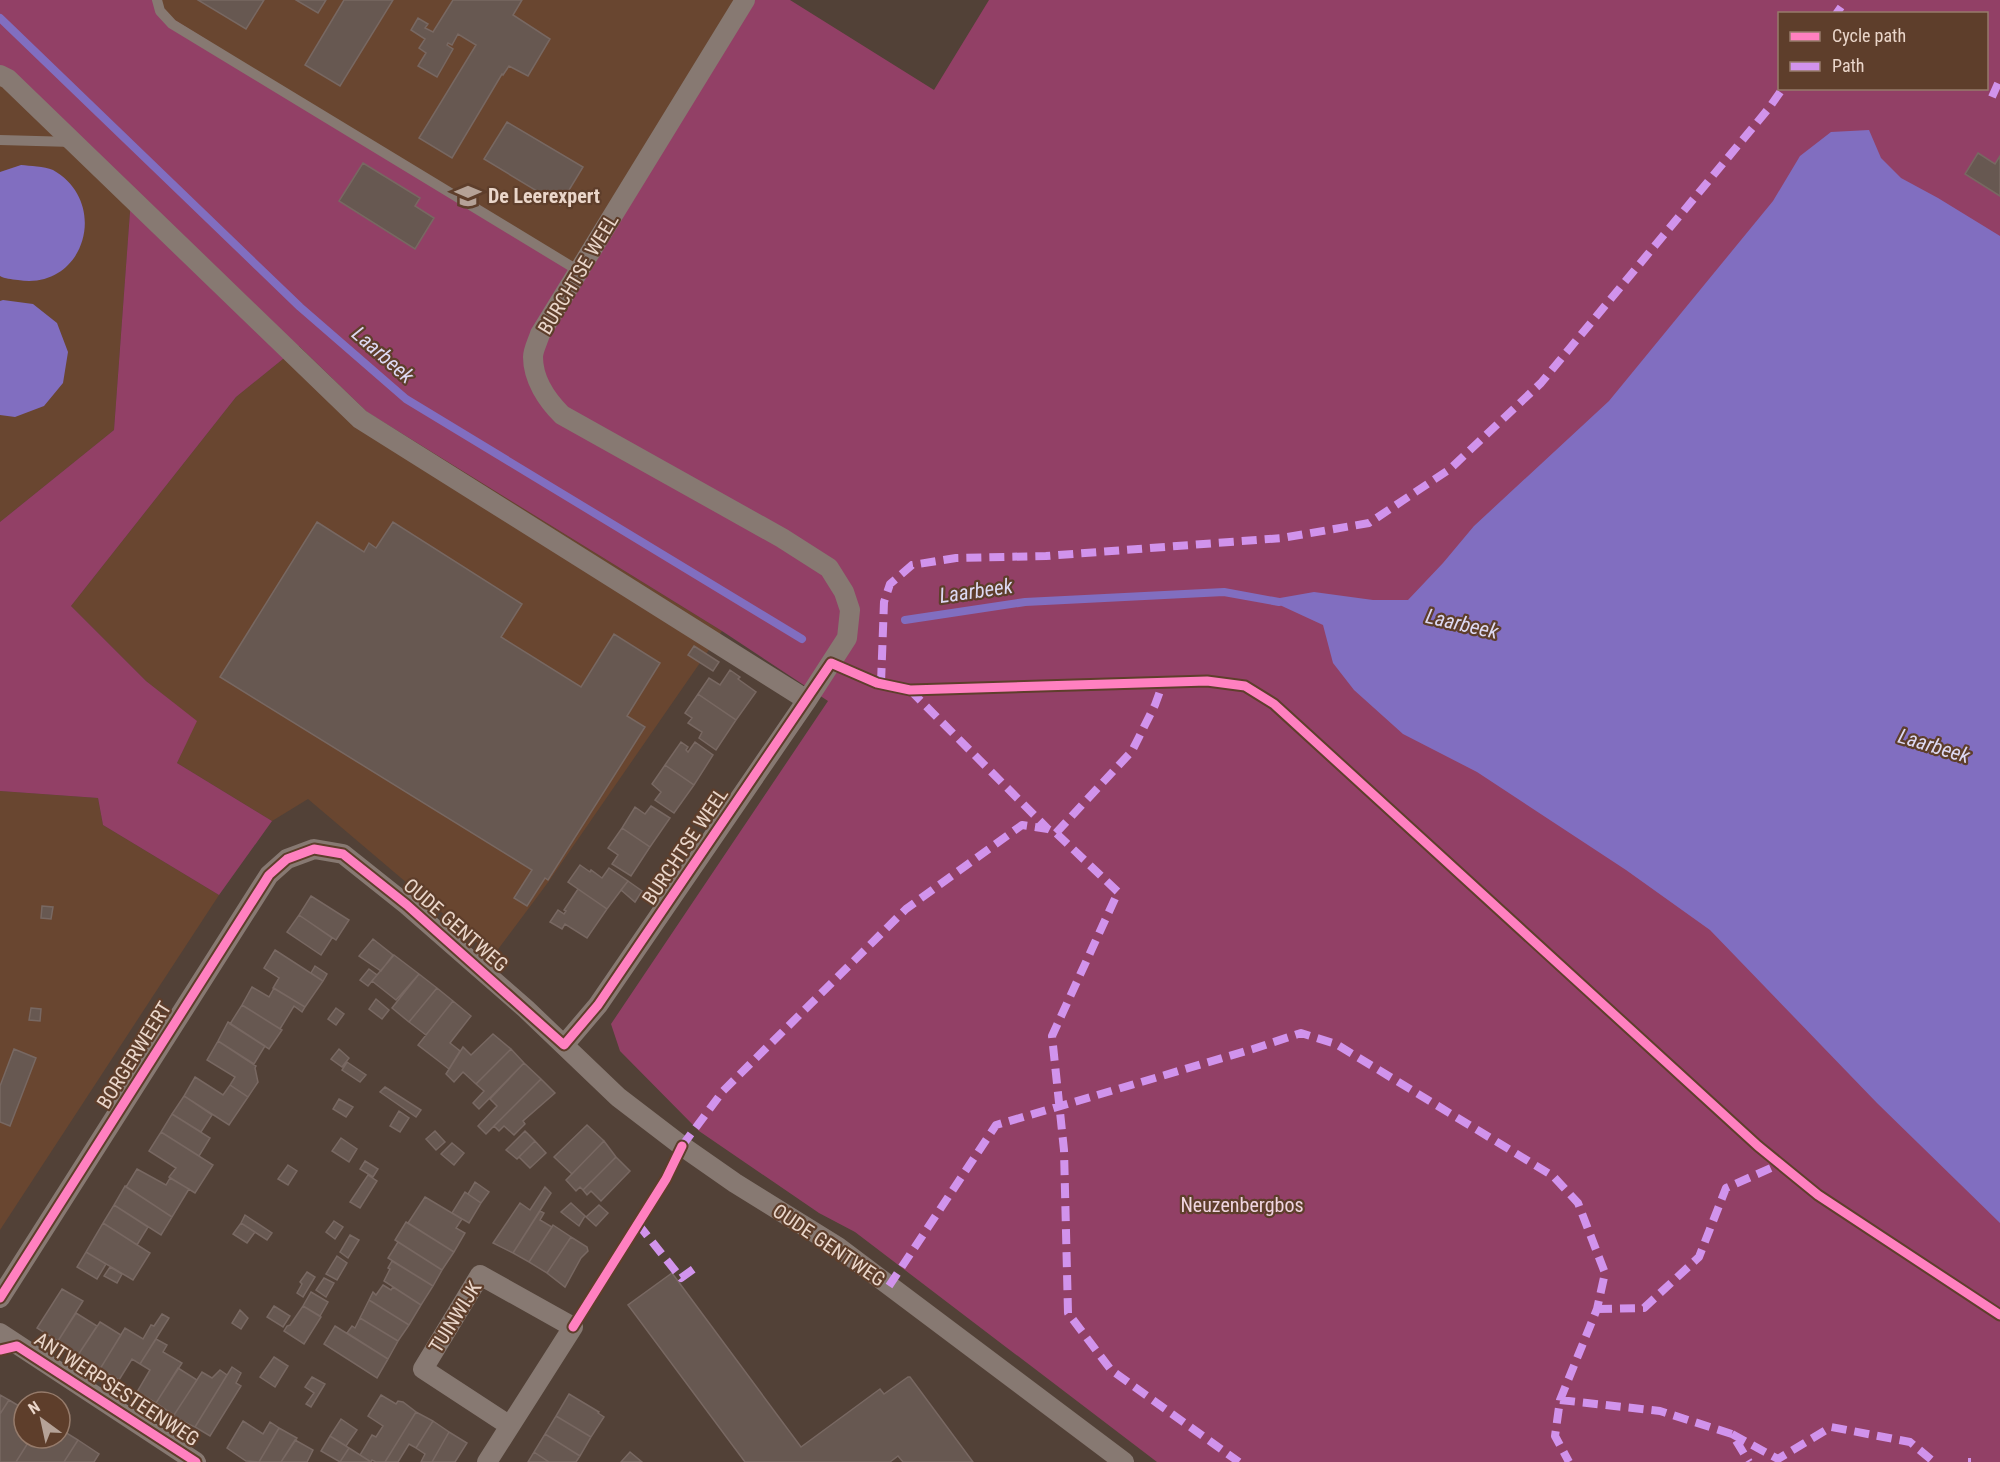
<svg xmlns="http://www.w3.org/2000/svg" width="2000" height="1462" viewBox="0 0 2000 1462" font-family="'Roboto Condensed',sans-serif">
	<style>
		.built { fill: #694630 }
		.green { fill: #924066; fill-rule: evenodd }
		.water { fill: #816ec0 }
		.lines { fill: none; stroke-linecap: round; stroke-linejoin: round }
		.stream { stroke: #816ec0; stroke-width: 8 }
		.building { fill: #675851; stroke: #786862; stroke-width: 1.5 }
		.lane { stroke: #877972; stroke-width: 10 }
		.street { stroke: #877972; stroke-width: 20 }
		.quiet { stroke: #d193ec; stroke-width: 8; stroke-dasharray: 15 8; stroke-linecap: butt }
		.cycleway-casing { stroke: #5e3e2b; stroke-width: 13 }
		.cycleway { stroke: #ff80c0; stroke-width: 9 }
		.labels { text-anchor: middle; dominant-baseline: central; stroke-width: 4.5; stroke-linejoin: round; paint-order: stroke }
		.poi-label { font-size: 20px; font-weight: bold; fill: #ead6ca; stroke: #5e3e2b; text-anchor: start }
		.street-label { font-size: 20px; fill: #ead6ca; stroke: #5e3e2b }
		.park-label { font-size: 20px; fill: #f0d5e0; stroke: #5e3e2b }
		.water-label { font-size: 21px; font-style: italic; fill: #ddd9f2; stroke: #5e3e2b }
	</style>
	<rect width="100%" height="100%" fill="#524137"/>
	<path class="built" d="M62,0H745L579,271Z
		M0,77L131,198L114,430L0,522Z
		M299,346L367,412L722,631L549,881L493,956L308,799L272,821L177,763L196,721L146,681L71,606L236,397Z
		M0,791L98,798L103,825L219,895L0,1230Z"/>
	<path class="green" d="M0,0H157L160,11L579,271L745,0H790L934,90L989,0H2000V1462H1157L855,1232L819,1213L699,1131L620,1051L611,1024L828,701L722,631L367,412L299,346L236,397L71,606L146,681L197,721L177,763L272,821L219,895L103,825L98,798L0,791V522L114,430L131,198L0,77ZM1780,14H1986V88H1780Z"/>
	<path class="water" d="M1869,130L1881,158L1901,178L1938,198L2000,236V1223L1877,1103L1710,930L1626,870L1477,772L1403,734L1354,690L1333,663L1323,625L1269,600L1314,592L1373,600H1408L1443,563L1474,526L1609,401L1773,201L1800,156L1831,132Z
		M21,165C30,166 44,166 53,170C111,203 84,291 18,280C11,279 5,279 0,276V172Z
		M3,300L33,304L57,323L68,352L63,383L44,406L15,417L0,415V301Z"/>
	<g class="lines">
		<path class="stream" d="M0,18L300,307L406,399L802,639
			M905,620L1025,602L1224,592L1279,602"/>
	</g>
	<path class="building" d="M198,0H264L246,29Z
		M296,0H326L318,13Z
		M344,0H393L340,86L305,65Z
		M453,0H522L513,15L550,39L528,76L509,66L503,75L502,74L452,158L419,138L476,45L458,34L452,45L448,43L447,45L453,49L437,77L418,66L426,53L419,48L425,39L411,30L418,18L428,24L425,28L433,32Z
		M507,122L583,167L560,205L484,159Z
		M1978,153L1995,164L2000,156V196L1965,174Z
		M363,163L420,198L415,206L434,218L415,249L339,201Z
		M317,522L364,552L369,543L376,548L393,522L522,604L501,637L581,687L614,634L660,663L627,716L645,727L548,880L545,878L527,906L514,898L532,870L220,677Z
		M694,646L719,662L713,671L688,655Z
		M730,670L740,677L738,679L756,692L736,720L698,694L709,678L720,685Z
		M698,694L736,720L716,750L699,738L702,732L688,723L692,718L685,713Z
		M681,742L688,747L686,750L688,752L695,742L713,755L694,785L665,765Z
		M665,765L694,785L674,813L655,800L661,792L652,784Z
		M651,806L670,818L650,847L622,828L635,807L645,814Z
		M622,828L650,847L631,876L612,864L618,855L608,848Z
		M580,865L590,872L591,870L602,878L609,868L628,881L607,909L568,882Z
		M628,881L642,891L635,902L621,890Z
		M578,889L607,909L587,938L565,924L562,929L550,922L558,910L564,914L566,911L564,910Z
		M311,896L349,920L336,940L299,915Z
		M42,906L53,907L51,919L41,918Z
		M299,915L332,938L321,955L287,932Z
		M373,939L393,955L381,971L359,956Z
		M275,950L323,981L305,1007L273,988L279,978L264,968Z
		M394,955L419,974L396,1000L372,981Z
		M315,966L327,974L323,981L311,973Z
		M369,969L377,975L368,986L360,980Z
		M419,974L437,988L409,1022L392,1008Z
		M252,987L269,997L274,988L305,1007L302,1012L294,1006L280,1029L242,1005Z
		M437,988L453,1001L426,1035L409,1022Z
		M376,999L389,1010L382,1019L369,1009Z
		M453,1001L471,1016L450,1043L460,1051L449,1069L418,1045Z
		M242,1005L282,1030L269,1049L230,1024Z
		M31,1008L41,1009L40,1021L29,1020Z
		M336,1008L344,1014L336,1025L328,1019Z
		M228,1022L265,1046L254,1064L218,1041Z
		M493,1034L511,1049L476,1084L463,1072L454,1082L446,1074L463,1047L471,1055Z
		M218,1041L256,1066L255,1068L258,1082L248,1097L230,1085L235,1077L207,1060Z
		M14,1049L36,1058L10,1126L0,1122V1086Z
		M339,1049L349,1058L342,1067L331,1059Z
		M511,1049L524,1063L479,1109L473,1103L484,1091L476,1084Z
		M347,1062L366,1075L360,1082L342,1070Z
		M524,1063L541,1079L486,1134L478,1126L497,1106L490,1099Z
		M195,1077L223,1095L230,1085L248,1097L229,1125L184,1096Z
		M541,1079L555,1093L523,1121L525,1124L514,1135L504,1126L499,1131L494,1126Z
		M385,1087L421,1110L416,1117L380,1092Z
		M184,1096L212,1115L201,1132L172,1114Z
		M339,1099L353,1107L346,1117L333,1109Z
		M399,1111L409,1118L400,1132L390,1126Z
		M172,1114L210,1138L199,1156L161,1132Z
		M587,1125L604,1141L572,1174L554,1157Z
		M435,1131L445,1142L436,1150L426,1139Z
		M525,1131L535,1141L517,1159L506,1150Z
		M161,1132L213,1165L195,1193L169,1177L176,1168L149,1151Z
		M341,1138L357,1149L349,1162L332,1151Z
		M535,1141L546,1153L530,1168L519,1157Z
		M604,1141L616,1157L583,1190L580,1187L576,1191L566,1180Z
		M452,1143L464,1153L454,1165L441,1154Z
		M616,1157L630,1171L601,1201L591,1191L587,1195L583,1190Z
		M365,1161L378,1169L373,1177L360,1169Z
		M288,1165L297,1171L288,1185L278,1179Z
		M137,1169L166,1185L170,1178L189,1189L172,1217L126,1187Z
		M368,1175L377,1181L360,1208L350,1202Z
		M475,1182L489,1192L481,1203L468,1194Z
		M125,1186L172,1217L161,1235L114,1205Z
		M545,1187L551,1193L513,1253L493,1243L520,1203L530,1210Z
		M465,1192L481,1203L469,1223L452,1213Z
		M425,1197L462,1219L456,1228L465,1233L454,1252L408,1223Z
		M571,1203L585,1216L579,1226L561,1212Z
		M114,1205L148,1227L137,1245L103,1223Z
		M599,1205L608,1213L596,1226L586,1217Z
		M540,1211L544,1213L540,1220L552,1227L529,1262L513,1253Z
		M245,1215L272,1233L267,1240L241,1223Z
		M334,1221L343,1227L335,1239L326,1232Z
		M406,1222L454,1252L442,1270L395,1240Z
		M103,1223L150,1253L133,1280L86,1252Z
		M241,1223L255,1232L247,1243L233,1234Z
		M553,1225L571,1237L547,1273L529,1262Z
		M350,1235L359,1240L348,1258L340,1252Z
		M571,1237L587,1247L588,1251L581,1258L565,1287L547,1273Z
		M398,1242L442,1270L433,1286L388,1258Z
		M86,1252L106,1264L97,1279L77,1267Z
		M337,1256L347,1263L337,1280L326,1274Z
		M392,1261L433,1286L421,1305L384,1281L390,1269L388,1268Z
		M110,1267L122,1274L117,1283L104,1276Z
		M307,1272L315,1277L303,1297L297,1293L302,1284L300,1282Z
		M672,1273L801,1447L880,1389L884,1394L908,1377H910L973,1462H903L898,1456L890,1462H745L628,1305Z
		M324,1278L334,1283L326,1297L316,1290Z
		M383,1285L391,1290L393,1287L421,1305L409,1325L369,1300L373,1292L376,1295Z
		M62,1289L83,1301L58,1341L37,1328Z
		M311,1292L328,1302L320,1316L303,1306Z
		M369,1300L409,1325L398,1341L360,1318Z
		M274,1306L290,1316L283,1327L267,1317Z
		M303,1306L321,1317L304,1344L284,1331L287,1326L290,1325Z
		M240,1310L248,1318L241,1329L232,1323Z
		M76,1313L97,1326L78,1355L58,1341Z
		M162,1314L169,1318L140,1364L132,1359L119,1380L100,1369L125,1328L143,1339L151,1325L154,1326Z
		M360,1318L398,1341L388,1359L347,1333L352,1326L355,1328Z
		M100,1322L121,1335L100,1369L78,1355Z
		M335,1326L388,1359L377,1378L324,1344Z
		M156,1339L167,1345L163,1352L182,1363L156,1403L137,1392L150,1370L140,1364Z
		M274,1357L288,1366L275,1387L260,1377Z
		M232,1367L241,1373L236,1383L241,1386L210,1436L195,1427Z
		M178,1368L197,1380L174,1415L156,1403Z
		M220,1370L227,1375L195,1427L175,1418L174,1415L202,1372L212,1378Z
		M312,1377L325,1384L311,1407L306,1404L314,1393L305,1387Z
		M569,1394L599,1412L598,1413L604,1417L591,1437L556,1416Z
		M0,1395L9,1400L0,1414Z
		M381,1395L396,1404L398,1401L403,1402L416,1412L385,1462H376L372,1460L371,1462L360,1455L372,1435L376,1437L383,1426L368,1416Z
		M9,1400L24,1409L23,1433L24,1438H31L16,1462H0V1414Z
		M416,1412L433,1421L416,1448L409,1444L398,1462H385Z
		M556,1416L591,1437L580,1456L545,1434Z
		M341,1419L357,1430L346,1446L330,1436Z
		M243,1421L263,1434L270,1422L279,1428L259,1462L246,1461L227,1448Z
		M433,1421L449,1432L432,1462H421L425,1454L416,1448Z
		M279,1428L297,1438L281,1462H259Z
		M60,1429L78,1440L64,1462H16L31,1438H37L43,1441L45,1438H60Z
		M449,1432L467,1443L455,1462H432Z
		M545,1434L580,1456L576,1462H549L534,1452Z
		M330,1436L349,1448L340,1462L321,1451Z
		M78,1440L99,1454L94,1462H64Z
		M295,1440L313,1450L307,1462H281Z
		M349,1448L371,1462H340Z
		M534,1452L549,1462H528Z
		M630,1452L642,1462H621Z"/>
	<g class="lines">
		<path class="lane" d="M157,0L160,11L172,24L579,271
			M0,140L73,142"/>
		<path class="street" d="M0,75L8,79L360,419L807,700
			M564,1045L598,1005L807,700L847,638L850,610L844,592L829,568L782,538L562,415C547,400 533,379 533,357C533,350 538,341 540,334L745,0
			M0,1298L269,875L287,859L314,849L343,854L407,905L526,1009L618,1097L682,1146L735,1183L838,1247L1124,1462
			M0,1333L196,1462
			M487,1462L573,1327L480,1275L423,1369L510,1426"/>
		<path class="quiet" d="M1836,14L1841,7
			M1992,97L2000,79
			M881,683L884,602L890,584L912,565L956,558L1046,556L1282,538L1369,523L1450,469L1541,383L1769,108L1783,88
			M910,690L1048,829
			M1056,833L1132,751L1155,705L1163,683
			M682,1146L723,1091L906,909L1022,825L1048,829L1056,833L1118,892L1052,1036L1064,1150L1068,1313L1111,1370L1239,1462
			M638,1224L681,1278L695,1268
			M889,1286L996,1125L1253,1049L1301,1033L1336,1044L1553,1176L1578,1203L1605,1273L1597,1309L1560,1400L1555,1436L1569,1462
			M1597,1309L1644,1308L1699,1257L1726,1188L1780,1164
			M1560,1400L1660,1411L1732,1434L1749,1462
			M1732,1434L1778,1459L1831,1427L1910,1442L1934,1462
			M1968,1462H1971"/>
		<g class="cycleway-casing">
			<path id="cycleway" d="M0,1298L269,875L287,859L314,849L343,854L407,905L564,1045L598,1005L831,663L877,683L910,690L1207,681L1245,686L1274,704L1758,1146L1818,1195L2000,1315
				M573,1327L666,1179L682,1146
				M0,1350L17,1346L196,1462"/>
		</g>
		<use href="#cycleway" class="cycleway"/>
	</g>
	<defs>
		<g id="school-bare" transform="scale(2.07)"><path d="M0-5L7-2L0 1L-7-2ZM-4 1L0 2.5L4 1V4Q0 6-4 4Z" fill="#b5a297" stroke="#5e3e2b" stroke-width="2.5" paint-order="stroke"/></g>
	</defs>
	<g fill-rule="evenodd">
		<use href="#school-bare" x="468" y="196"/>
	</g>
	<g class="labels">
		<g class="poi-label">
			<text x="488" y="196">De Leerexpert</text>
		</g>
		<g class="street-label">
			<text transform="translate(578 274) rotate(-59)">BURCHTSE WEEL</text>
			<text transform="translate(685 846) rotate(-56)">BURCHTSE WEEL</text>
			<text transform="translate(456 925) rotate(41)">OUDE GENTWEG</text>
			<text transform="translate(134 1055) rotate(-58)">BORGERWEERT</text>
			<text transform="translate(829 1245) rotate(34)">OUDE GENTWEG</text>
			<text transform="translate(455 1317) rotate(-58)">TUINWIJK</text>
			<text transform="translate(117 1389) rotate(33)">ANTWERPSESTEENWEG</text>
		</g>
		<g class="park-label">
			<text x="1242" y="1205">Neuzenbergbos</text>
		</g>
		<g class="water-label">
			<text transform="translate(383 355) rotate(41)">Laarbeek</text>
			<text transform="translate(976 591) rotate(-8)">Laarbeek</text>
			<text transform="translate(1462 624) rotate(13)">Laarbeek</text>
			<text transform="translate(1934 746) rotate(17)">Laarbeek</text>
		</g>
	</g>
	<rect x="1778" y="12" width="210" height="78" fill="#5e3e2b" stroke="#967b6b" stroke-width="1.5"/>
	<rect x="1790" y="32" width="30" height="9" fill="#ff80c0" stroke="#967b6b" stroke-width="1.5"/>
	<text x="1832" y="42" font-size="18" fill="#ead6ca">Cycle path</text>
	<rect x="1790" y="62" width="30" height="9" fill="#d193ec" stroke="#967b6b" stroke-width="1.5"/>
	<text x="1832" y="72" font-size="18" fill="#ead6ca">Path</text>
	<g transform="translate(42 1420) rotate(327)"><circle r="28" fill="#5e3e2b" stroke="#967b6b" stroke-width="1.5"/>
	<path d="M0-4.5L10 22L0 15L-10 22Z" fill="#b5a297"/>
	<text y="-9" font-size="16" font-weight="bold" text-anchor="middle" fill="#ead6ca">N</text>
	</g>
</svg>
